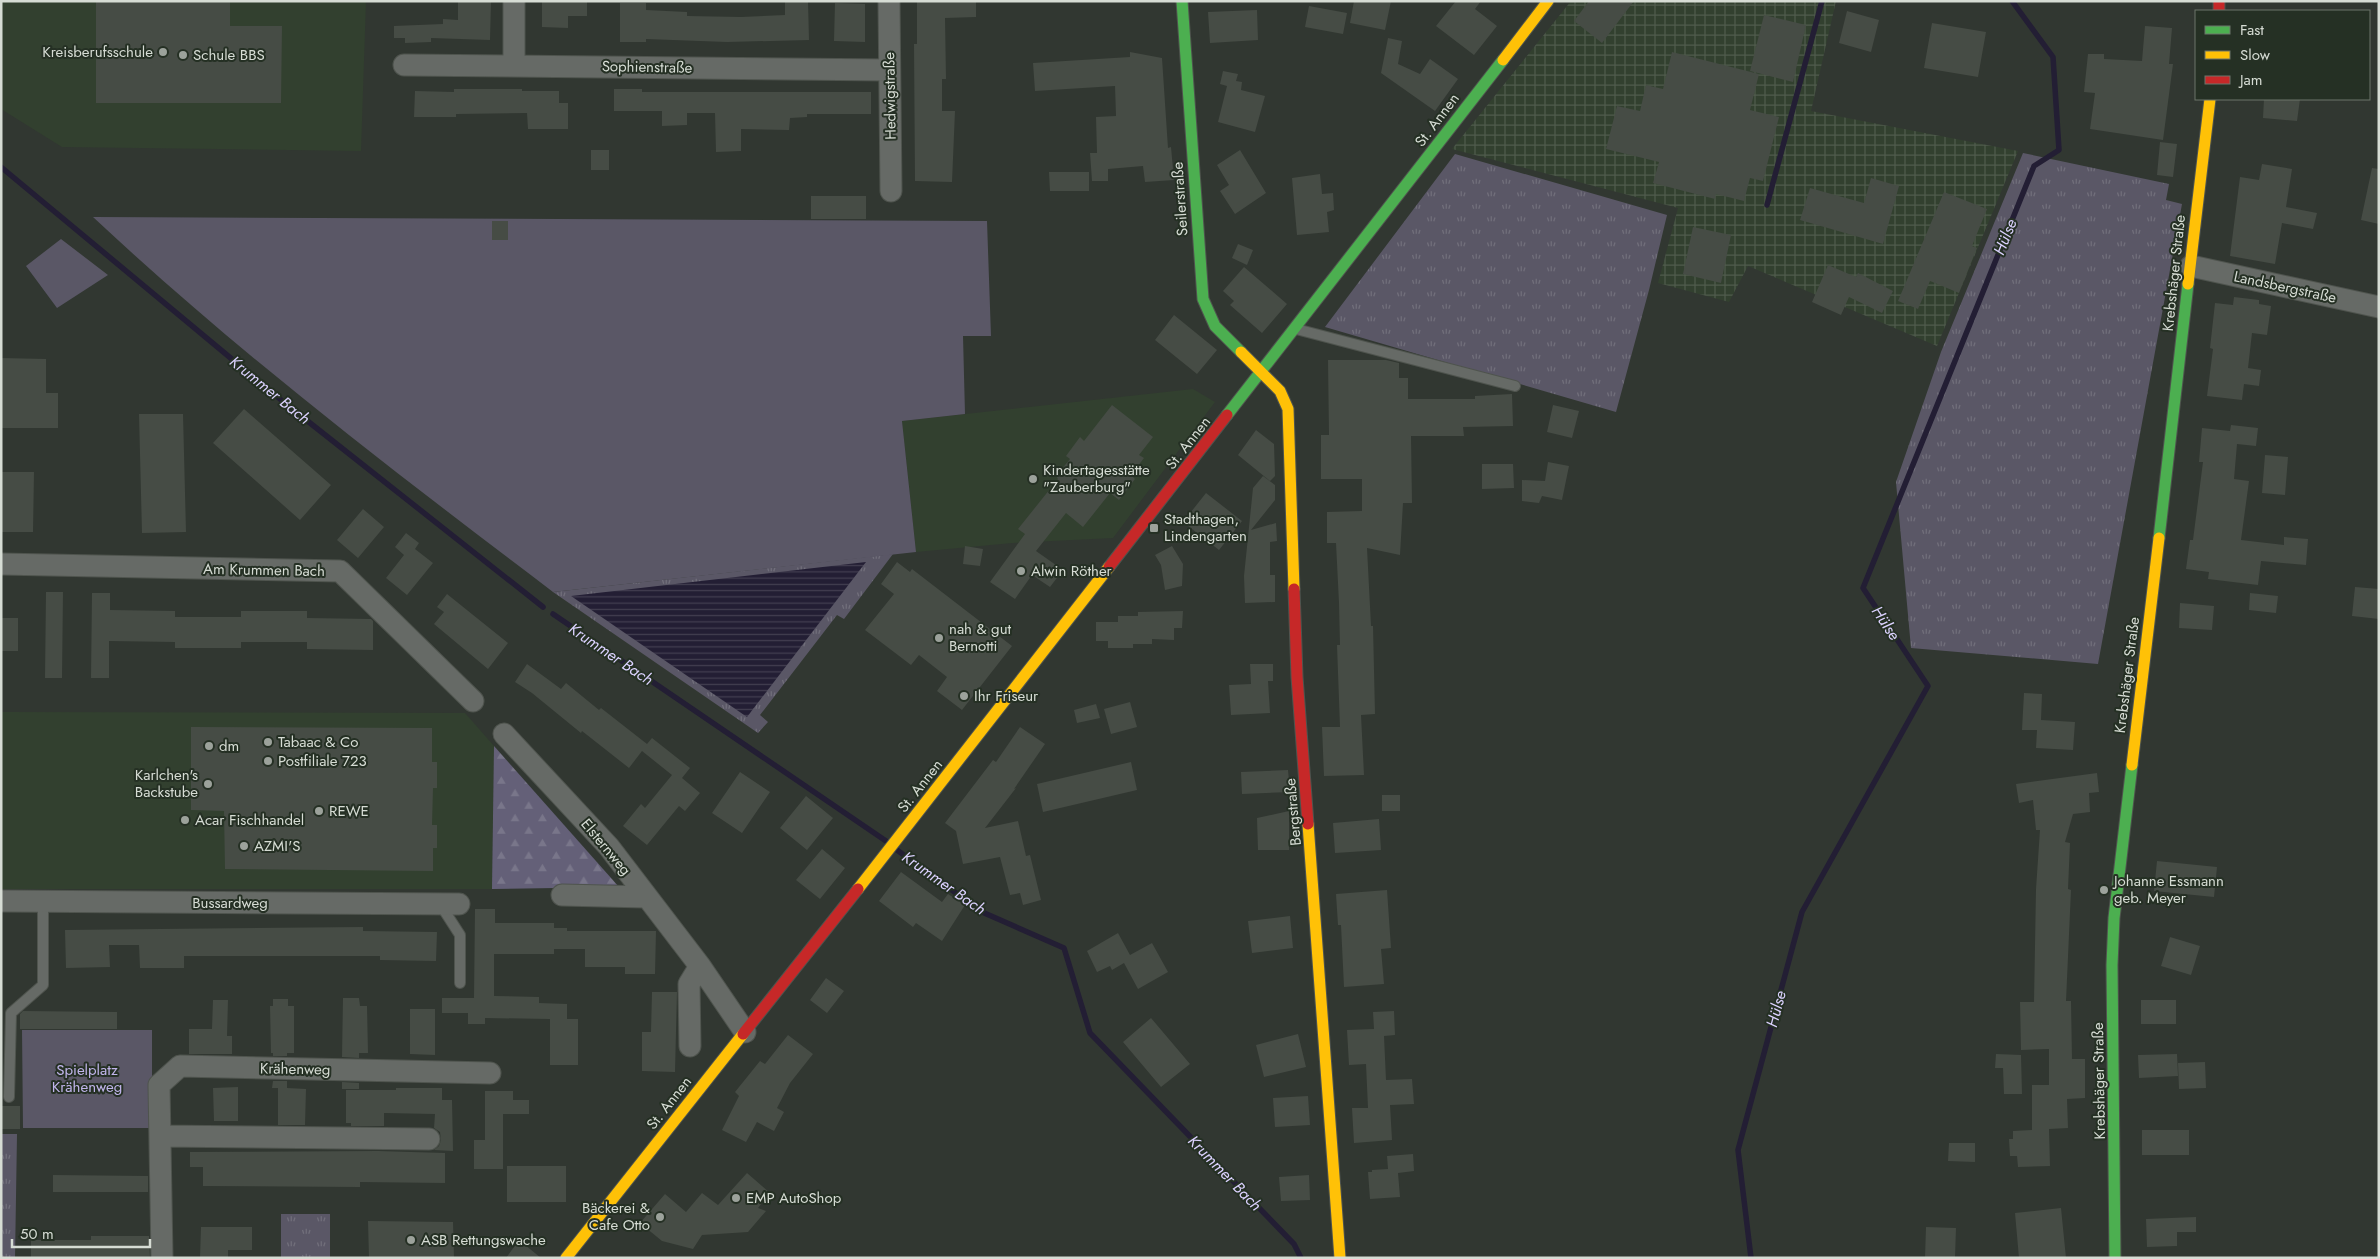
<svg xmlns="http://www.w3.org/2000/svg" width="2380" height="1259" viewBox="0 0 2380 1259" font-family="Jost,sans-serif">
	<style>
		.built { fill: #32402f }
		.industrial { fill: url(#industrial-grid) }
		.grass { fill: url(#grass-tufts) }
		.forest { fill: url(#forest-firs) }
		.green { fill: #5a5766 }
		.water { fill: url(#water-rules) }
		.lines { fill: none; stroke-linecap: round; stroke-linejoin: round }
		.stream { stroke: #231e34; stroke-width: 5.5 }
		.building { fill: #464c45 }
		.lane-casing { stroke: #4f544e; stroke-width: 12 }
		.street-casing { stroke: #4f544e; stroke-width: 23 }
		.fast-casing { stroke: #4f544e; stroke-width: 13 }
		.slow-casing { stroke: #4f544e; stroke-width: 13 }
		.jam-casing { stroke: #4f544e; stroke-width: 13 }
		.lane { stroke: #666a66; stroke-width: 10 }
		.street { stroke: #666a66; stroke-width: 21 }
		.fast { stroke: #4caf50; stroke-width: 11 }
		.slow { stroke: #ffc107; stroke-width: 11 }
		.jam { stroke: #c62828; stroke-width: 11 }
		.poi-dot { fill: #9ca29b; stroke: #253024; stroke-width: 2 }
		.labels { text-anchor: middle; dominant-baseline: central; stroke-width: 4; stroke-linejoin: round; paint-order: stroke }
		.poi-label { font-size: 15px; fill: #d6dcd4; stroke: #253024; text-anchor: start }
		.street-label { font-size: 15px; fill: #d6dcd4; stroke: #253024 }
		.park-label { font-size: 15px; fill: #c1b5eb; stroke: #253024 }
		.water-label { font-size: 16px; font-style: italic; fill: #dcd2ff; stroke: #253024 }
	</style>
	<defs>
		<pattern id="industrial-grid" width="8" height="8" patternUnits="userSpaceOnUse" patternTransform="scale(1.25)"><rect width="8" height="8" fill="#32402f"/><path d="M0 4h8M4 0v8" fill="none" stroke="#4f5b4c"/></pattern>
		<pattern id="grass-tufts" width="24" height="20" patternUnits="userSpaceOnUse" patternTransform="scale(1.25)"><rect width="24" height="20" fill="#5a5766"/><path d="M3 7l-1-3M5 7V3M7 7l1-3M15 17l-1-3M17 17v-4M19 17l1-3" fill="none" stroke="#716f7b"/></pattern>
		<pattern id="forest-firs" width="22" height="20" patternUnits="userSpaceOnUse" patternTransform="scale(1.25)"><rect width="22" height="20" fill="#646078"/><path d="M5 1l3.5 6h-7zM16 11l3.5 6h-7z" fill="#79768a"/></pattern>
		<pattern id="water-rules" width="6" height="5" patternUnits="userSpaceOnUse" patternTransform="scale(1.25)"><rect width="6" height="5" fill="#231e34"/><path d="M0 2.5h6" fill="none" stroke="#423e50"/></pattern>
	</defs>
	<rect width="100%" height="100%" fill="#313731"/>
	<path class="built" d="M1,1H366L361,151L62,147L1,109Z
		M1193,389L1215,402L1113,538L1012,543L916,552L902,421Z
		M1,712L465,713L494,746L492,889H1Z"/>
	<path class="industrial" d="M1571,1H1836L1811,111L2018,151L1937,346L1748,266L1729,302L1658,283L1678,208L1452,149Z"/>
	<path class="grass" d="M2023,153L2169,184L2166,200L2182,204L2098,664L1911,648L1896,482L1941,352Z
		M1455,154L1667,215L1649,290L1616,412L1325,327Z
		M893,554L844,619L837,615L760,715L768,722L758,733L553,592Z
		M1,1134H17L15,1258H1Z
		M281,1214H330V1258H281Z"/>
	<path class="forest" d="M494,746L619,887L492,889Z"/>
	<path class="green" d="M93,217L987,221L991,336H963L965,414L902,421L916,552L553,592C395,472 237,352 93,217Z
		M61,239L108,275L57,308L26,266Z
		M22,1030H152V1128H23Z"/>
	<path class="water" d="M866,562L747,717L571,596Z"/>
	<g class="lines">
		<path class="stream" d="M1,167L286,404L543,607
			M1767,205L1822,1
			M553,614L886,841
			M897,850L982,912L1064,948L1090,1033L1294,1244L1301,1258
			M1751,1258L1738,1150L1802,912L1928,686L1863,588L2034,166L2059,150L2053,57L2012,1"/>
	</g>
	<path class="building" d="M96,1H230V26H282L281,103H96Z
		M458,1H491L490,40L431,38V42L405,43V38H394V26L443,24V19L458,20Z
		M542,1H587V16H568V28L542,27Z
		M785,1H808L809,40L727,42L646,39V42H620V3H646V10L687,12V16L741,17L785,15Z
		M917,1H976V17L945,18L946,79H942V111H955L952,182L915,181L914,44H917Z
		M1354,1H1391L1385,30L1350,23Z
		M1456,1H1481L1475,9L1497,26L1474,55L1436,26Z
		M1589,1H1634L1602,43L1574,21Z
		M835,3L865,4V42L834,41Z
		M1309,6L1347,13L1343,34L1305,27Z
		M1257,10L1258,40L1210,43L1208,12Z
		M1847,11L1879,20L1871,52L1839,43Z
		M1764,15L1806,25L1793,82L1750,71Z
		M1932,23L1986,32L1978,77L1924,68Z
		M2145,26L2172,28L2169,64H2173L2163,140L2090,129L2095,93L2084,92L2088,54H2104V59L2142,61Z
		M1388,38L1402,41L1398,64L1420,74L1430,59L1458,79L1435,111L1381,73Z
		M1130,52L1162,58L1168,148L1171,147L1174,180L1145,182L1143,166L1108,169V181H1092L1090,153H1097L1096,117L1116,116L1115,86L1035,91L1033,63L1130,57Z
		M1672,52L1759,74L1750,110L1779,117L1763,181L1750,178L1744,201L1716,194L1715,199L1653,183L1659,162L1606,149L1617,106L1640,111L1646,85L1663,89Z
		M1223,71L1238,74L1236,81L1242,82L1241,90L1265,96L1255,132L1218,122L1227,86L1220,84Z
		M454,89H522V91H559V103H568V129H528L527,113L456,114V117H414L415,91L454,92Z
		M614,89H642V92H871V114H807V117L790,118L789,130L741,129V151L716,152L715,113H687V125L662,126V111H614Z
		M2264,99H2300L2297,121L2263,118Z
		M2160,142L2177,144L2173,177L2157,175Z
		M591,150H609V170H591Z
		M1240,150L1266,193L1235,214L1220,191L1229,185L1217,165Z
		M2262,164L2292,169L2286,207L2317,213L2313,229L2282,223L2275,264L2230,256L2240,177L2259,180Z
		M2372,168L2379,169V224L2361,220Z
		M1049,172H1089V191H1050Z
		M1320,174L1322,194L1333,193L1334,210L1327,212L1329,232L1297,235L1292,178Z
		M1871,178L1899,186L1883,244L1800,220L1810,188L1864,203Z
		M1944,192L1987,209L1972,246L1977,248L1959,293L1930,281L1918,309L1898,301Z
		M811,196H866V219H811Z
		M492,221H508V240H492Z
		M1693,227L1731,235L1721,283L1683,274Z
		M1238,244L1253,250L1247,265L1232,258Z
		M1828,265L1856,277L1858,273L1893,291L1882,313L1849,297L1841,315L1812,302Z
		M1244,267L1287,304L1262,333L1230,305L1234,301L1223,291Z
		M2234,297L2259,300V304L2271,306L2267,335L2252,333L2248,368L2261,370L2259,386L2244,384L2242,400L2207,396L2213,349L2210,348L2215,303L2233,305Z
		M1174,315L1217,350L1197,374L1155,340Z
		M1,358L46,359V393H58V428H1Z
		M1328,360H1386L1399,363V378H1408V399H1475V396L1512,394L1513,426L1463,427L1464,436H1411L1412,503H1403L1400,555L1367,548L1371,626H1373L1375,714L1361,715L1364,775L1324,776L1322,727H1340L1337,645H1340L1339,603L1336,543H1327V512L1362,511V479H1321V435H1329Z
		M1112,405L1153,437L1139,455L1144,458L1131,475L1135,479L1119,500L1110,493L1083,527L1066,513L1036,551L1063,570L1050,587L1032,575L1015,599L990,582L1025,534L1018,529L1058,479L1056,476L1070,459L1066,456L1080,437L1084,441Z
		M1553,405L1579,411L1572,438L1547,432Z
		M244,409L331,485L300,520L213,443Z
		M139,414H183L186,532L142,533Z
		M2231,425L2258,428L2256,446L2237,444L2234,479L2249,481L2241,540L2284,545V537L2308,539L2306,565L2261,561L2258,585L2208,579L2209,572L2186,569L2190,540H2193L2203,462H2199L2202,428L2230,431Z
		M1256,430L1274,444L1275,476L1270,481L1238,455Z
		M2265,455L2288,457L2285,495L2262,493Z
		M1548,462L1569,466L1562,500L1542,496L1539,503L1522,501V480L1545,481Z
		M1482,464H1513L1514,488L1482,489Z
		M1,472H34L33,532H1Z
		M1263,476L1275,485V500L1251,530L1276,523L1277,541L1270,542V575H1275V602L1245,603L1244,576L1253,488Z
		M1206,493L1242,521L1219,550L1183,522Z
		M363,509L384,527L358,558L337,540Z
		M406,533L419,543L415,549L433,563L407,595L386,578L404,555L395,547Z
		M965,546L983,549L980,566L963,564Z
		M1172,546L1183,564L1182,586L1165,590L1161,565L1155,555Z
		M897,562L910,572L912,569L1012,646L962,710L937,691L947,677L919,655L911,665L865,630L894,594L881,584Z
		M2355,587L2379,589V619L2352,616Z
		M46,592H63L62,678H45Z
		M92,593H110V610L175,611V617H241V611H307V618L371,619L373,621V650L307,649V642H241V648H175V642L109,641V678H91Z
		M2250,593L2278,596L2276,613L2249,610Z
		M447,594L508,643L488,669L434,624L444,612L437,607Z
		M2180,603L2214,606L2212,630L2179,628Z
		M1183,611L1182,628H1174V640L1152,639V644H1133V648H1108V641H1096V622H1118V616H1138V612Z
		M1,618H18V651H1Z
		M527,664L561,689L566,683L599,710L601,708L647,744L652,738L690,768L682,778L700,793L685,811L679,806L647,845L623,826L641,804L645,808L672,775L642,751L629,768L582,731L581,733L532,693L515,682Z
		M1250,664H1273V681H1268L1270,713L1231,715L1229,685L1251,684Z
		M2024,693L2042,694L2041,720L2075,722L2073,750L2036,748L2037,730H2022Z
		M1130,702L1137,727L1111,734L1104,709Z
		M1096,704L1100,718L1077,723L1074,710Z
		M191,727L432,728V762H437V788H433L432,825H437V848H433V871L225,869L224,811L191,810Z
		M1020,727L1045,744L1014,789L1016,788L985,828L1018,821L1026,856L1030,855L1041,900L1023,905L1020,893L1010,895L1000,857L963,864L956,831L945,823L993,760L996,762Z
		M1131,762L1137,790L1043,812L1037,784Z
		M1288,770L1290,792L1242,794L1241,772Z
		M740,772L770,792L742,833L712,813Z
		M2097,773L2099,792L2089,793L2090,812L2073,814L2065,842L2070,843L2068,889L2071,890L2066,1001H2071L2072,1059H2085V1098L2067,1099L2068,1128L2049,1129L2050,1166L2018,1167L2017,1156H2010L2009,1139H2013V1131L2032,1130V1085H2049V1049L2021,1050L2020,1002H2034L2036,889L2040,830H2036L2033,800L2019,803L2016,784Z
		M1382,795H1400V811H1382Z
		M806,796L833,818L807,850L780,828Z
		M1289,811V850H1258L1257,818Z
		M1379,819L1381,850L1335,853L1333,823Z
		M822,849L845,868L820,899L796,880Z
		M2157,861L2217,867L2214,897L2154,891Z
		M901,872L942,902L948,894L965,905L942,941L916,923L913,927L879,901Z
		M1387,890L1391,948L1381,949L1384,984L1344,987L1341,925H1338L1336,894Z
		M475,909H495V923H554V928H567V931H656L655,974H625V967H585V949H554V954H494V996L539,997V1003L567,1004V1019H578V1065H550V1019L485,1018V1024H468V1013H442V998H474Z
		M1290,916L1293,948L1252,953L1248,921Z
		M363,927V931L437,932L436,961L380,960V956H184V968H140L139,945H109L110,967L66,968L65,930Z
		M1118,933L1130,955L1152,943L1168,972L1138,989L1124,963L1112,970L1110,966L1097,972L1087,951Z
		M2170,937L2200,946L2191,975L2161,966Z
		M826,978L844,991L827,1013L810,1000Z
		M652,992H677L675,1072L642,1071V1032H651Z
		M343,998H359L360,1006H367L368,1053H359V1058L342,1057Z
		M273,999H288V1006H294V1053H287V1056H273V1053H271L270,1006H273Z
		M213,1000H228L227,1036H232V1054H189V1029H212Z
		M2141,1000H2176V1024H2141Z
		M410,1009H435V1055L410,1054Z
		M23,1011L117,1012V1029H20V1014Z
		M1394,1011L1395,1035L1384,1036L1386,1080L1412,1079L1414,1104L1390,1105L1392,1140L1354,1143L1352,1108H1368L1366,1064L1349,1065L1347,1030L1374,1029L1373,1012Z
		M1151,1018L1190,1064L1161,1087L1123,1042Z
		M1298,1034L1306,1067L1264,1077L1256,1045Z
		M788,1035L813,1054L790,1083L777,1108L784,1112L774,1131L757,1122L746,1142L722,1130L739,1096L735,1092L760,1061L765,1064Z
		M1996,1054L2021,1055L2022,1094H2004L2003,1068H1995Z
		M2177,1054L2178,1076L2139,1078L2138,1055Z
		M2205,1062L2206,1088L2179,1089L2178,1063Z
		M273,1081H287V1088L306,1089L305,1125H278V1088H272Z
		M342,1082L359,1083V1089H342Z
		M238,1087V1121H214L213,1088Z
		M396,1088H442V1100H452L453,1151L434,1150L439,1146L441,1140L440,1132L434,1128L435,1114L384,1113V1126H351V1123H346V1090H396Z
		M485,1091H513V1100H529V1114H503V1169H474V1140H485Z
		M1308,1096L1310,1125L1275,1127L1273,1098Z
		M1,1106H20V1129H1Z
		M2142,1130H2189V1155H2142Z
		M1949,1143H1975V1162L1948,1161Z
		M378,1151L445,1153V1183L360,1182V1187L203,1186V1167H190V1152Z
		M1413,1154L1414,1171L1398,1173L1400,1197L1370,1199L1368,1172H1372V1170L1388,1169L1387,1156Z
		M507,1166H566V1202H507Z
		M747,1173L770,1193L758,1208L766,1211L748,1232L702,1235L693,1249L662,1241L640,1223L665,1194L686,1212L702,1193L718,1205Z
		M53,1175L148,1176V1192H53Z
		M1309,1175L1310,1200L1281,1201L1279,1177Z
		M2061,1208L2066,1258H2019L2015,1213Z
		M2196,1217V1232H2177V1246L2147,1247L2146,1219Z
		M368,1221L453,1222L454,1258H369Z
		M201,1227H252V1250H228V1258H200Z
		M1926,1227L1956,1228L1955,1258H1925Z
		M91,1236H149L150,1258H31V1240H91Z
		M519,1240L541,1258H506Z"/>
	<g class="lines">
		<g class="lane-casing">
			<path id="lane" d="M1296,329L1515,386
				M440,904L460,935V983
				M9,1097L11,1013L43,985V902"/>
		</g>
		<g class="street-casing">
			<path id="street" d="M889,1L891,191
				M404,65L889,70
				M514,66V1
				M2191,266L2379,307
				M1,564L340,571L473,701
				M504,734L609,847L700,966L745,1032
				M562,895L645,897
				M1,901L459,904
				M690,1046L689,984L700,966
				M160,1136L429,1139
				M162,1258L159,1085L180,1066L490,1073"/>
		</g>
		<g class="fast-casing">
			<path id="fast" d="M1182,1L1203,299L1215,326L1241,352
				M1227,415L1503,60
				M2159,538L2188,284
				M2115,1258L2112,965L2114,918L2132,765"/>
		</g>
		<g class="slow-casing">
			<path id="slow" d="M1503,60L1548,1
				M2188,284L2210,99
				M1241,352L1280,391L1288,409L1294,589
				M2132,765L2159,538
				M1308,824L1340,1258
				M858,889L1109,567
				M566,1258L743,1034"/>
		</g>
		<g class="jam-casing">
			<path id="jam" d="M2219,1V11
				M1109,567L1227,415
				M1294,589L1297,677L1308,824
				M743,1034L858,889"/>
		</g>
		<use href="#lane" class="lane"/>
		<use href="#street" class="street"/>
		<use href="#fast" class="fast"/>
		<use href="#slow" class="slow"/>
		<use href="#jam" class="jam"/>
	</g>
	<g class="poi-dot">
		<circle cx="163" cy="52" r="5"/>
		<circle cx="183" cy="55" r="5"/>
		<circle cx="1033" cy="479" r="5"/>
		<rect x="1149" y="523" width="10" height="10" rx="2.5"/>
		<circle cx="1021" cy="571" r="5"/>
		<circle cx="939" cy="638" r="5"/>
		<circle cx="964" cy="696" r="5"/>
		<circle cx="268" cy="742" r="5"/>
		<circle cx="209" cy="746" r="5"/>
		<circle cx="268" cy="761" r="5"/>
		<circle cx="208" cy="784" r="5"/>
		<circle cx="319" cy="811" r="5"/>
		<circle cx="185" cy="820" r="5"/>
		<circle cx="244" cy="846" r="5"/>
		<circle cx="2104" cy="890" r="5"/>
		<circle cx="736" cy="1198" r="5"/>
		<circle cx="660" cy="1217" r="5"/>
		<circle cx="411" cy="1240" r="5"/>
	</g>
	<g class="labels">
		<g class="poi-label">
			<text x="153" y="52" text-anchor="end">Kreisberufsschule</text>
			<text x="193" y="55">Schule BBS</text>
			<text x="1043" y="470">Kindertagesstätte<tspan x="1043" dy="17">"Zauberburg"</tspan></text>
			<text x="1164" y="519">Stadthagen,<tspan x="1164" dy="17">Lindengarten</tspan></text>
			<text x="1031" y="571">Alwin Röther</text>
			<text x="949" y="629">nah &amp; gut<tspan x="949" dy="17">Bernotti</tspan></text>
			<text x="974" y="696">Ihr Friseur</text>
			<text x="278" y="742">Tabaac &amp; Co</text>
			<text x="219" y="746">dm</text>
			<text x="278" y="761">Postfiliale 723</text>
			<text x="198" y="775" text-anchor="end">Karlchen's<tspan x="198" dy="17">Backstube</tspan></text>
			<text x="329" y="811">REWE</text>
			<text x="195" y="820">Acar Fischhandel</text>
			<text x="254" y="846">AZMI'S</text>
			<text x="2114" y="881">Johanne Essmann<tspan x="2114" dy="17">geb. Meyer</tspan></text>
			<text x="746" y="1198">EMP AutoShop</text>
			<text x="650" y="1208" text-anchor="end">Bäckerei &amp;<tspan x="650" dy="17">Cafe Otto</tspan></text>
			<text x="421" y="1240">ASB Rettungswache</text>
		</g>
		<g class="street-label">
			<text transform="translate(647 67) rotate(1)">Sophienstraße</text>
			<text transform="translate(890 96) rotate(-91)">Hedwigstraße</text>
			<text transform="translate(1437 120) rotate(-53)">St. Annen</text>
			<text transform="translate(1180 199) rotate(-94)">Seilerstraße</text>
			<text transform="translate(2174 273) rotate(-84)">Krebshäger Straße</text>
			<text transform="translate(2285 287) rotate(12)">Landsbergstraße</text>
			<text transform="translate(1188 443) rotate(-52)">St. Annen</text>
			<text transform="translate(264 570) rotate(1)">Am Krummen Bach</text>
			<text transform="translate(2127 675) rotate(-83)">Krebshäger Straße</text>
			<text transform="translate(920 786) rotate(-52)">St. Annen</text>
			<text transform="translate(1293 812) rotate(-95)">Bergstraße</text>
			<text transform="translate(606 847) rotate(50)">Elsternweg</text>
			<text x="230" y="903">Bussardweg</text>
			<text transform="translate(295 1069) rotate(1)">Krähenweg</text>
			<text transform="translate(2099 1081) rotate(-91)">Krebshäger Straße</text>
			<text transform="translate(669 1103) rotate(-52)">St. Annen</text>
		</g>
		<g class="park-label">
			<text x="87" y="1070">Spielplatz<tspan x="87" dy="17">Krähenweg</tspan></text>
		</g>
		<g class="water-label">
			<text transform="translate(2005 237) rotate(-68)">Hülse</text>
			<text transform="translate(270 390) rotate(39)">Krummer Bach</text>
			<text transform="translate(1886 623) rotate(56)">Hülse</text>
			<text transform="translate(611 654) rotate(34)">Krummer Bach</text>
			<text transform="translate(944 883) rotate(35)">Krummer Bach</text>
			<text transform="translate(1776 1009) rotate(-75)">Hülse</text>
			<text transform="translate(1225 1173) rotate(46)">Krummer Bach</text>
		</g>
	</g>
	<rect width="2380" height="1259" fill="none" stroke="#d6dcd4" stroke-width="5"/>
	<rect x="2195" y="10" width="175" height="90" fill="#253024" stroke="#6c756a"/>
	<rect x="2205" y="26" width="25" height="8" fill="#4caf50" stroke="#6c756a"/>
	<text x="2240" y="35" font-size="15" fill="#d6dcd4">Fast</text>
	<rect x="2205" y="51" width="25" height="8" fill="#ffc107" stroke="#6c756a"/>
	<text x="2240" y="60" font-size="15" fill="#d6dcd4">Slow</text>
	<rect x="2205" y="76" width="25" height="8" fill="#c62828" stroke="#6c756a"/>
	<text x="2240" y="85" font-size="15" fill="#d6dcd4">Jam</text>
	<path d="M12 1239v8h138v-8" fill="none" stroke="#d6dcd4" stroke-width="2.5"/>
	<text x="20" y="1239" font-size="15" fill="#d6dcd4" stroke="#253024" stroke-width="4" paint-order="stroke">50 m</text>
</svg>
